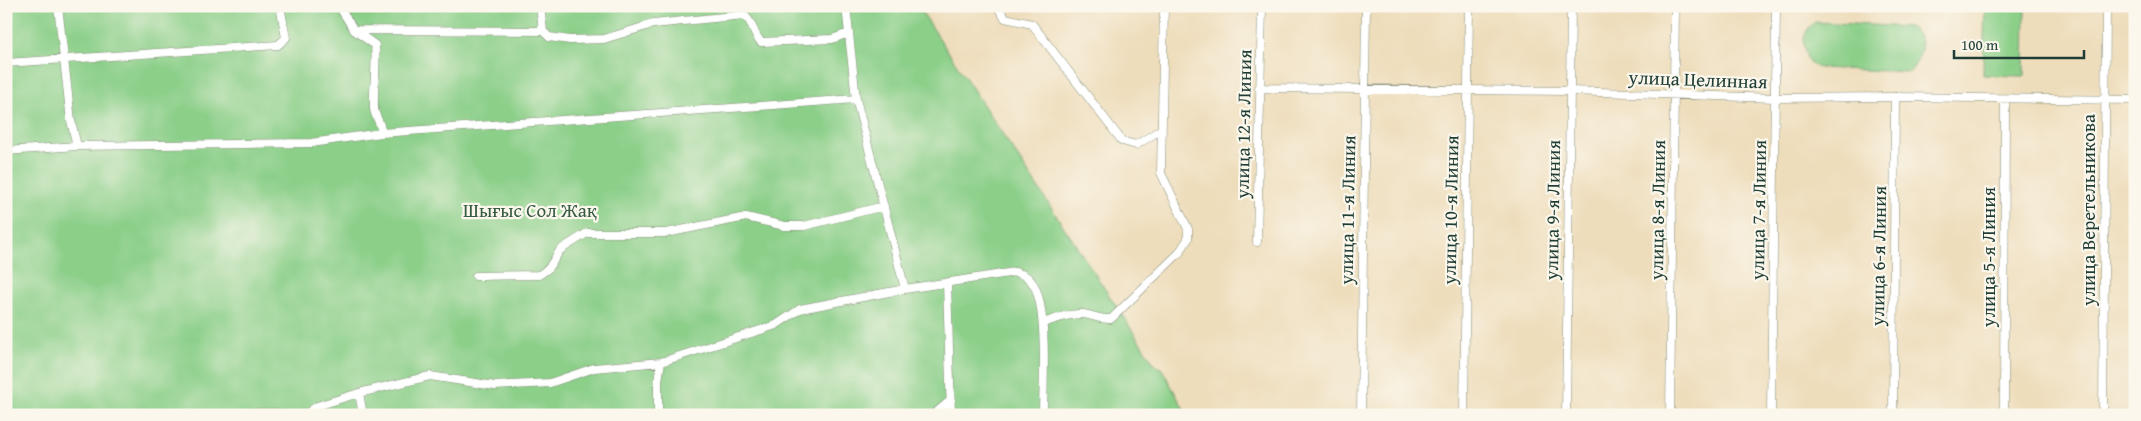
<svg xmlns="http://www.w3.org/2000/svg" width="2141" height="421" viewBox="0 0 2141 421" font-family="'Gentium Book Plus',serif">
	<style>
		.green { fill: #8bcf89; stroke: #55865e }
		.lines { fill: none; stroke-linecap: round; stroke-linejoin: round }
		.street-casing { stroke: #868d78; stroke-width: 9 }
		.street { stroke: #fff; stroke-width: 8 }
		.labels { text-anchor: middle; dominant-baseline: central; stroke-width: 4.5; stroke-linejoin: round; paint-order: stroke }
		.street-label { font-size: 19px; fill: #1f3d34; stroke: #fbf7ec }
		.park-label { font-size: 19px; fill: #355a45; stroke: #fbf7ec }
	</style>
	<rect width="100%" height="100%" fill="#fbf7ec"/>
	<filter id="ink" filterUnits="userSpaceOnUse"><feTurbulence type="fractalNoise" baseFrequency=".02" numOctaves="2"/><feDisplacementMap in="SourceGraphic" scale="10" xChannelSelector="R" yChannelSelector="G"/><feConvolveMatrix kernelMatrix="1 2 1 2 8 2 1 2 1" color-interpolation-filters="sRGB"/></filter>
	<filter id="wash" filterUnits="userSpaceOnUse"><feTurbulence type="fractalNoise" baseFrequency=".0096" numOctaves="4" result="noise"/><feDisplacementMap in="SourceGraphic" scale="20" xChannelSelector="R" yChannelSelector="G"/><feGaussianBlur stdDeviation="1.12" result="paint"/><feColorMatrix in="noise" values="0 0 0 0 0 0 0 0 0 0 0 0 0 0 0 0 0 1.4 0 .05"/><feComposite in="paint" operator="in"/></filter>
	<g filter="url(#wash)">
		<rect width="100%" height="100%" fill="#edb"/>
		<path class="green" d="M6,6H918L1155,365L1162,369L1187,415H6Z
			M1985,6H2025L2024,76L1983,75Z
			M1815,22L1909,27C1929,38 1921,58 1910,72L1819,68L1809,63C1802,46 1800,34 1815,22Z"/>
	</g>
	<g filter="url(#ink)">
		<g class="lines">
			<g class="street-casing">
				<path id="street" d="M58,6L71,121L77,146
					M339,6L354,30L543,31L549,37L570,40L604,39L653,24L744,15C754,23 753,35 761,42L832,39L849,33
					M540,6L543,31
					M846,6L856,99L905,289
					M997,6L1005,18L1032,24L1122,141L1136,145L1162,129
					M354,30L375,45C377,67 373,87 374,108C374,117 382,122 381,133
					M6,63L278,45L286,38L280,6
					M1259,88L1570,91L1775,98L1895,97L2135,100
					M6,151L77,146L311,143L381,133L856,99
					M1257,242L1262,6
					M476,276L539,275L549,268L560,250L587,233H666L746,217L785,226H804L884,206
					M947,283L951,415
					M1043,323C1056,319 1069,313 1083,314C1093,315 1100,320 1111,319L1179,253L1188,239V229L1161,173L1164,6
					M359,393L363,415
					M305,415L317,406L359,393L430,376L495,386L550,383L594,368L661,362L776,325L800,309L905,289L1015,272C1021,274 1027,275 1031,281C1049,301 1043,386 1043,415
					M658,415V381L661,362
					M933,415L951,400
					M1361,415L1366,6
					M1464,415L1469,6
					M1566,415L1571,6
					M1670,415L1675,6
					M1771,415L1776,6
					M1893,415L1895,97
					M2004,415L2005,99
					M2103,415L2106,6"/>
			</g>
			<use href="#street" class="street"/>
		</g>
	</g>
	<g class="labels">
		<g class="street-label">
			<text transform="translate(1698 79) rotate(2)">улица Целинная</text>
			<text transform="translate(1243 124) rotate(-89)">улица 12-я Линия</text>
			<text transform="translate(1347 210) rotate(-89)">улица 11-я Линия</text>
			<text transform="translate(1450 210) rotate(-89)">улица 10-я Линия</text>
			<text transform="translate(1552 210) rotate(-89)">улица 9-я Линия</text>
			<text transform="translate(1657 210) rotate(-89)">улица 8-я Линия</text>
			<text transform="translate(1758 210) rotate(-89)">улица 7-я Линия</text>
			<text transform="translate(2088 210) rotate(-90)">улица Веретельникова</text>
			<text transform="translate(1878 256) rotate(-89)">улица 6-я Линия</text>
			<text transform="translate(1988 257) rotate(-90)">улица 5-я Линия</text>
		</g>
		<g class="park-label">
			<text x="530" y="210">Шығыс Сол Жақ</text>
		</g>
	</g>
	<rect width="2141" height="421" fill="none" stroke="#fbf7ec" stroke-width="25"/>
	<path d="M1954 50v8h130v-8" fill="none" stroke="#1f3d34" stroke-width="2.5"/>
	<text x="1961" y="50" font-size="15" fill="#1f3d34" stroke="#fbf7ec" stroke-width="4" paint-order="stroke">100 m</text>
</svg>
